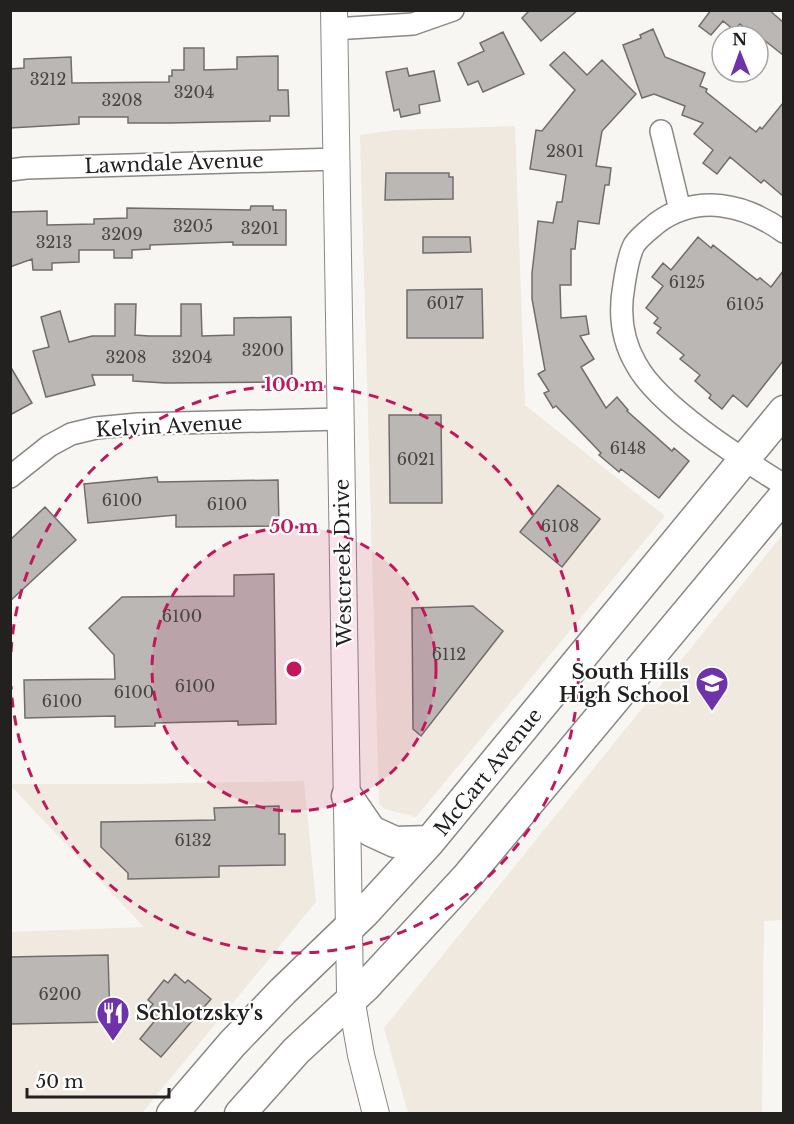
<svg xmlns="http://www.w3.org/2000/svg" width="794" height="1124" viewBox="0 0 794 1124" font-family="'Libre Baskerville',serif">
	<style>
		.built { fill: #f0e9e0 }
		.building { fill: #bab7b5; stroke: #706d6b; stroke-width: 1.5 }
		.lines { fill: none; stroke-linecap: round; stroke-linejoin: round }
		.minor-casing { stroke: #8a8785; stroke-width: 24 }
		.tertiary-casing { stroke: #8a8785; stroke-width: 28 }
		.secondary-casing { stroke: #8a8785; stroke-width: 33 }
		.minor { stroke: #fff; stroke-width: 21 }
		.tertiary { stroke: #fff; stroke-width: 26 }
		.secondary { stroke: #fff; stroke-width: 30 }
		.ring { fill: none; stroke: #c2185b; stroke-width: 3; stroke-dasharray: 10 8 }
		.labels { text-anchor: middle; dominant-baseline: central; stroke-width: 4.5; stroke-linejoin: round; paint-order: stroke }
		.number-label { font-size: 16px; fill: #484645 }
		.street-label { font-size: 20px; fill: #222120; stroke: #fff }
		.poi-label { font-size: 20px; font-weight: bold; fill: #222120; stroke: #fff; text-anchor: end }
		.centre { fill: #c2185b; stroke: #fff; stroke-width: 3 }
		.ring-label { font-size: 18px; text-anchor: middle; font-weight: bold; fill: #c2185b; stroke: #fff; stroke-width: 4.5; stroke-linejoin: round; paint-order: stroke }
	</style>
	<rect width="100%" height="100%" fill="#f8f6f2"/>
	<path class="built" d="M515,126L525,405L665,516L416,817L385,809L379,804L360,135L395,130Z
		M783,534L784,920L764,921L762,1113H408L384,1028Z
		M304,781L316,902L142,1113H11L10,932L144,927L11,786V784H136Z"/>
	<path class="building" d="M530,10H578L541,41L522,18Z
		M711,10H769L783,22V55L759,36H754L740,24L734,30L723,21L711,35L699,26Z
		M653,29L665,57L705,73L700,86L707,89L706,92L756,132L760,127L762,129L783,103V196L764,180L761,183L730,157L717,174L703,163L713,150L694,134L703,123L682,115L685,106L654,94L642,98L623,45L641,38L640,35Z
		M503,32L524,74L483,92L478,81L468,85L458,63L484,51L480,43Z
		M184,48H204V70L237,69V57L278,56V90H288L289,116H270V121L169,123H128V117H79V124L10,128V69L24,68V59L71,57L72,83L169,82V76H172V70H184Z
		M564,52L587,75L602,60L636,94L602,131L596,166L611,168L609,185H605L599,224L578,221L575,249H571V285H560L561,318L586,316L589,334L580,336L594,359L581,367L606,408L617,397L628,410L627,411L672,451L674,448L689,461L659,498L621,469L619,472L599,455L601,453L556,406L553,408L544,393L549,391L538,374L545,370L532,299V273L538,221L553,223L557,202H562L566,175L530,169L536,130L542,131L575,90L550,65Z
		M407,68L409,76L434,71L440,101L419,105L420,113L401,117L399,109L394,111L386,72Z
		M386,173H449V177H453V199L385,200Z
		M251,206H273V210H286V245H233V242L150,245V249L132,250V258H114V250H79V262L52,263V270H33L32,259L10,267V212L47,211V225L94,224V219L127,218V208L250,210Z
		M423,237H470L471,252L423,253Z
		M698,237L711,248L713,245L757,280L760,278L771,287L783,271V361L747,407L733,395L722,409L709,398L711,395L695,381L700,375L680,359L684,355L657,333L661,328L654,323L658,318L646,308L663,286L652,277L663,263L671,270Z
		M482,289L483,338H407V290Z
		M115,304H136L135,335L149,336H181V304H201L202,336L234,335V318L291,317L292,382L165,383L133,381V375H92L95,385L46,397L33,351L49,347L41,317L60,311L69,342L92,336H115Z
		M10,366L32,403L10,415Z
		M389,415H441L442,503H390Z
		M157,477L158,482L278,480L279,526L176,527V515L88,523L84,484Z
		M558,485L600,519L562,567L520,532Z
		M45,507L76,540L10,601V540Z
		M274,574L276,724L238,725V721L155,723V726L115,727V716L25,718L24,680L115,679L114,655L89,628L122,597L234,596V575Z
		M473,606L503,631L421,736L413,729L412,608Z
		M279,806V834H285V865L219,866V877L128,879V873L101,847V822L215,820L214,808Z
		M108,955L110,1022L10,1024V957Z
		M175,974L185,983L188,980L211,999L161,1057L140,1039L157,1018L148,1010L153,1004L148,1000L164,980L168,983Z"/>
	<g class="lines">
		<g class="minor-casing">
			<path id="minor" d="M334,29L413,24L453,10
				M661,131L680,210
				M10,170L26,168L337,159
				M784,232C745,204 698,193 657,223C649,230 640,236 634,245C628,257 626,272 624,285C619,312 622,340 636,364C659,407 742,459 784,485
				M10,477L49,446L71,434L96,428L138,424L341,419"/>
		</g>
		<g class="tertiary-casing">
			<path id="tertiary" d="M334,10L350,992L361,1055L376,1114"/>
		</g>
		<g class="secondary-casing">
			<path id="secondary" d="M347,796L371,831L395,842L430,841
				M172,1114L232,1044L283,991L364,913L430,841L784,411
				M240,1114L296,1051L365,987L466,878L784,496"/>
		</g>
		<use href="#minor" class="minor"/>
		<use href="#tertiary" class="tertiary"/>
		<use href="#secondary" class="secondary"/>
	</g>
	<circle cx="294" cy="669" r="142" fill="#c2185b" fill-opacity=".12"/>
	<g class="ring">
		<circle cx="294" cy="669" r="142"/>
		<path d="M11 652A284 284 0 1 1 11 686"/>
	</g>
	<defs>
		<g id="school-pin" transform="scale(1.725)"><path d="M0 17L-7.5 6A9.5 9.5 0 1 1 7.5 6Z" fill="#6f33a9" stroke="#fff"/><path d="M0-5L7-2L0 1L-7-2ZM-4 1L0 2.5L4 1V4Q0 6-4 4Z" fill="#fff"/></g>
		<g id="restaurant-pin" transform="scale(1.725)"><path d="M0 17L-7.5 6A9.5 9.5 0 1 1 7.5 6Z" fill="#6f33a9" stroke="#fff"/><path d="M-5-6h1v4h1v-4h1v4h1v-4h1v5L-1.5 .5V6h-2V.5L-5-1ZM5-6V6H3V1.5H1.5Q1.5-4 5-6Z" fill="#fff"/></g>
	</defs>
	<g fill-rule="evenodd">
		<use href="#school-pin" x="712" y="683"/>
		<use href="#restaurant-pin" x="113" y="1013"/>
	</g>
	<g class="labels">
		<g class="number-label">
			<text x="48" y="79">3212</text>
			<text x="194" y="92">3204</text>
			<text x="122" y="100">3208</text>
			<text x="565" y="151">2801</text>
			<text x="193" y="226">3205</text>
			<text x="260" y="228">3201</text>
			<text x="122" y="234">3209</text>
			<text x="54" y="242">3213</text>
			<text x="687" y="282">6125</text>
			<text x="445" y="303">6017</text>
			<text x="745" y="304">6105</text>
			<text x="263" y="350">3200</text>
			<text x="126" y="357">3208</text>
			<text x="192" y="357">3204</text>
			<text x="628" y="448">6148</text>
			<text x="416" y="459">6021</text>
			<text x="122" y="500">6100</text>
			<text x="227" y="504">6100</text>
			<text x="560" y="526">6108</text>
			<text x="182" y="616">6100</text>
			<text x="449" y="654">6112</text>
			<text x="195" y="686">6100</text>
			<text x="134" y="692">6100</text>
			<text x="62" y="701">6100</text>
			<text x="193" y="840">6132</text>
			<text x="60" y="994">6200</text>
		</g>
		<g class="street-label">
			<text transform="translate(174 163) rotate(-2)">Lawndale Avenue</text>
			<text transform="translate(169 426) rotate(-3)">Kelvin Avenue</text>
			<text transform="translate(343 563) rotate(-91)">Westcreek Drive</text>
			<text transform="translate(488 772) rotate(-51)">McCart Avenue</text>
		</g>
		<g class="poi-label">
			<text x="689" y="672">South Hills<tspan x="689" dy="23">High School</tspan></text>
			<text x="136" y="1013" text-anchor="start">Schlotzsky's</text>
		</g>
	</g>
	<circle cx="294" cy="669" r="9" class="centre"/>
	<g class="ring-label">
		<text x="294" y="391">100 m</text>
		<text x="294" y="533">50 m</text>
	</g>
	<rect width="794" height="1124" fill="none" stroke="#222120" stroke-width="24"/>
	<g transform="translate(740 54) rotate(359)"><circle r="28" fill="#ffffff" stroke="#a7a6a6" stroke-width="1.5"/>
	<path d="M0-4.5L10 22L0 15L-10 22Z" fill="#6f33a9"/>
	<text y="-9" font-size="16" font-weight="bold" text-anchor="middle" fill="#222120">N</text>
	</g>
	<path d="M27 1088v9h142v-9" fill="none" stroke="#222120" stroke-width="3"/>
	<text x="36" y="1088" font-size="18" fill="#222120" stroke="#ffffff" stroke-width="4.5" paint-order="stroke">50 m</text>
</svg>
